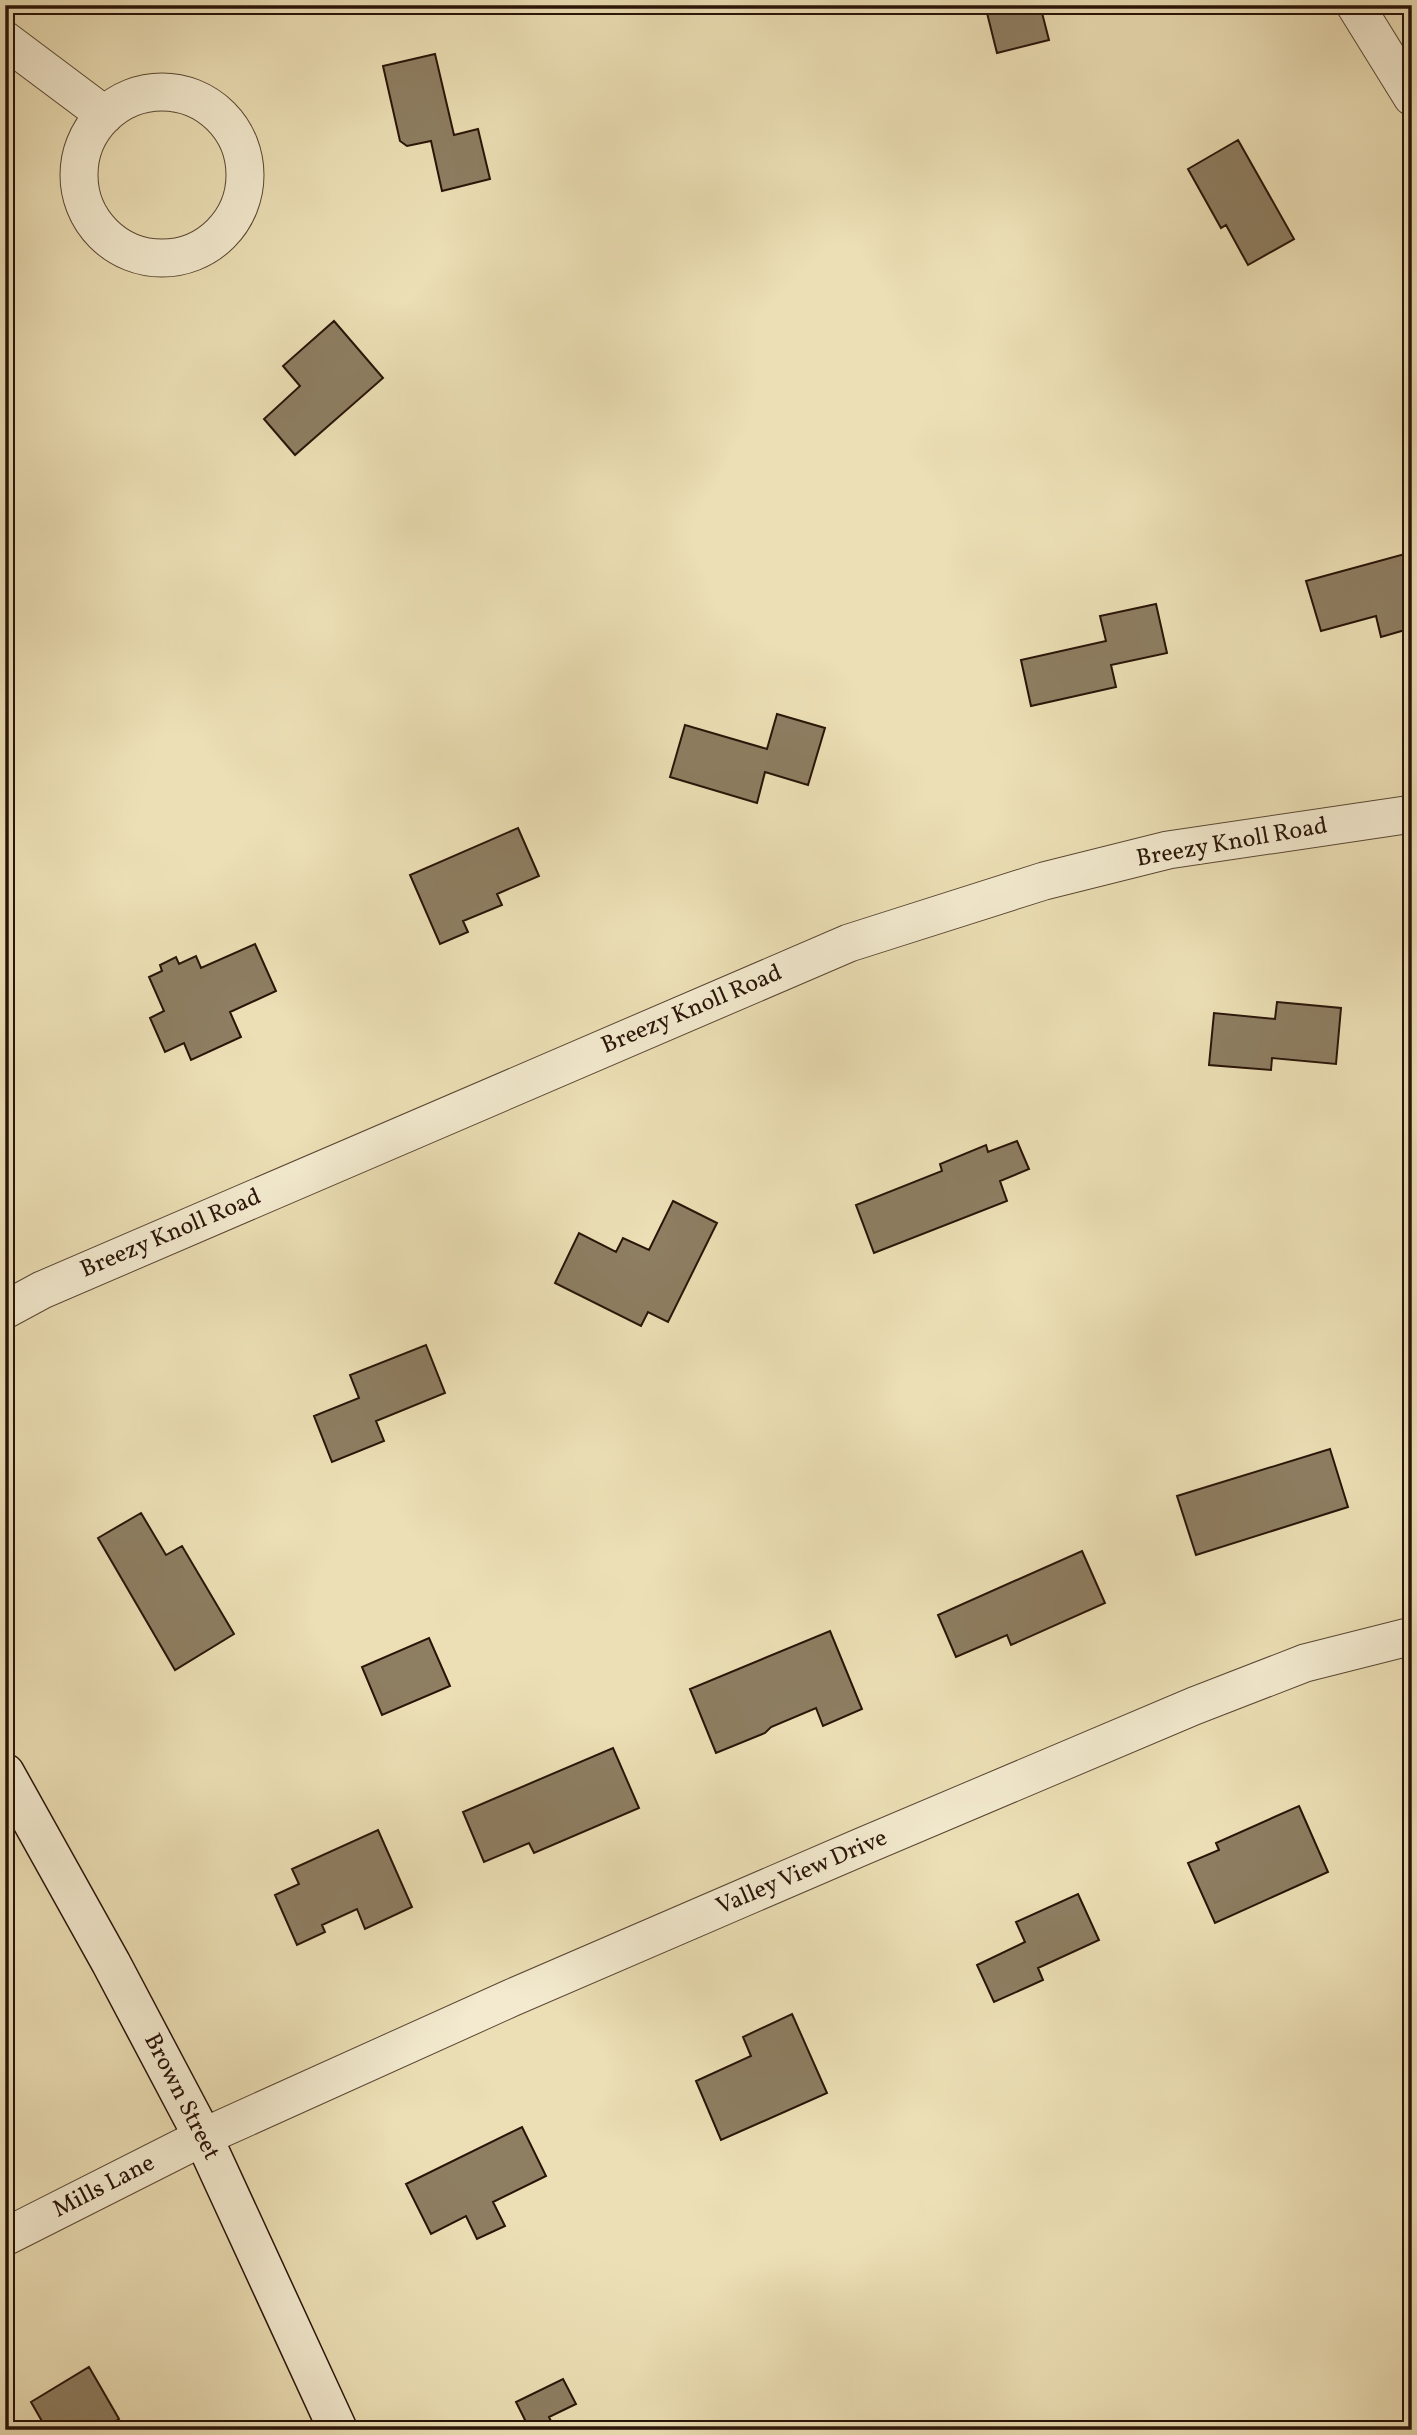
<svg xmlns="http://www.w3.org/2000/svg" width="1417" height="2435" viewBox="0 0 1417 2435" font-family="Vollkorn,serif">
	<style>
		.building { fill: #8e7e62; stroke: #291408; stroke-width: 2 }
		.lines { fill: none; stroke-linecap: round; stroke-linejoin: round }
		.street-casing { stroke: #5a4733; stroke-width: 39 }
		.secondary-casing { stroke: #291408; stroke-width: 41 }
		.street { stroke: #f3eacf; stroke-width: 37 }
		.secondary { stroke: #f3eacf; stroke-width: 38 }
		.labels { text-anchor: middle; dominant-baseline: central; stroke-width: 6; stroke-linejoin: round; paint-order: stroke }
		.street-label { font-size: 24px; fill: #291408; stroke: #f3eacf }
	</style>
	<rect width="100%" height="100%" fill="#ecdfb5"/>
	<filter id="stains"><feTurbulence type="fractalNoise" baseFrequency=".00286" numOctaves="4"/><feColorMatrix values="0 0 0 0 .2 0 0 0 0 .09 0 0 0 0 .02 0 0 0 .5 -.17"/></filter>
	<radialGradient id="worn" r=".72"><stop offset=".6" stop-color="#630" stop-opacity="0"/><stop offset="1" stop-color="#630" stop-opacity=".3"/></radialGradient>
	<path class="building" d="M985,5H1040L1049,40L997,53Z
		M435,54L454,135L478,129L490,179L442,191L431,141L407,146L400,141L383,66Z
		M1238,140L1294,239L1248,265L1226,225L1221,228L1188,169Z
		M334,321L383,378L295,455L264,419L300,386L283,366Z
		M1412,552V628L1381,637L1376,616L1321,631L1306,581Z
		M1156,604L1167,653L1111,665L1116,687L1031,706L1021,660L1106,641L1100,616Z
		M777,714L825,728L808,785L765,772L757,803L670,777L685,725L767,749Z
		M518,828L539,876L497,894L502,905L463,921L468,932L440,944L410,875Z
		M255,944L276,991L230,1012L241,1037L191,1060L184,1043L165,1052L150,1018L164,1011L149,977L162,971L160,965L176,957L179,964L196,956L201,968Z
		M1277,1002L1341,1008L1336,1064L1272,1058L1271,1070L1209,1065L1214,1013L1275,1019Z
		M1017,1141L1029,1169L1000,1181L1007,1201L874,1253L856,1205L942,1171L940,1164L986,1145L988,1152Z
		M673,1201L717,1223L668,1322L648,1312L641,1326L555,1283L579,1233L616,1252L623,1238L649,1250Z
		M426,1345L445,1393L376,1421L384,1441L332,1462L314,1416L359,1398L350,1375Z
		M1330,1449L1348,1507L1196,1555L1177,1496Z
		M141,1513L166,1555L182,1546L234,1634L175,1670L98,1538Z
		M1082,1551L1105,1603L1011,1645L1007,1635L956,1657L938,1615Z
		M830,1631L862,1709L823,1726L816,1708L771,1727L765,1733L716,1753L690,1689Z
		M429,1638L450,1686L382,1715L362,1667Z
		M613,1748L639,1808L534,1853L529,1843L484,1862L463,1812Z
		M1299,1806L1328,1872L1215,1923L1188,1863L1219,1850L1216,1843Z
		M378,1830L412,1907L365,1929L357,1909L322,1925L325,1932L297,1945L275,1895L299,1884L292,1869Z
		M1078,1894L1099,1940L1038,1968L1043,1980L994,2002L977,1965L1025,1942L1016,1922Z
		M792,2014L827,2093L721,2140L696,2081L751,2056L743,2037Z
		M522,2127L546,2176L493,2202L505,2226L477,2239L466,2216L431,2234L406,2184Z
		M89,2367L119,2419L101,2430H32L43,2423L31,2402Z
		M563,2379L576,2404L549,2417L555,2430H530L516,2402Z"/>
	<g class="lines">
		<g class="street-casing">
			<path id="street" d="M1355,5L1412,97
				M5,40L105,115
				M79 175a83 83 0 1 1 166 0a83 83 0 1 1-166 0Z
				M5,1310L42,1290L849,943L1044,881L1168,850L1412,814
				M5,2237L203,2137L511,1998L861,1847L1194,1706L1305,1663L1412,1636"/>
		</g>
		<g class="secondary-casing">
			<path id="secondary" d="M5,1773L111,1963L203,2137L338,2430"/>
		</g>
		<use href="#street" class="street"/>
		<use href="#secondary" class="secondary"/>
	</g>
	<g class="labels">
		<g class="street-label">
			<text transform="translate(1232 843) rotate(-10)">Breezy Knoll Road</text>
			<text transform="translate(692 1010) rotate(-23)">Breezy Knoll Road</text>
			<text transform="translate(171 1234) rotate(-23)">Breezy Knoll Road</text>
			<text transform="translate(802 1873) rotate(-23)">Valley View Drive</text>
			<text transform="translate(181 2097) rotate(63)">Brown Street</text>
			<text transform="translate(104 2187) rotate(-27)">Mills Lane</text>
		</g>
	</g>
	<rect width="1417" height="2435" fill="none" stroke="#ecdfb5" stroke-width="28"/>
	<rect x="7" y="7" width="1403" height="2421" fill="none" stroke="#291408" stroke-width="3.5"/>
	<rect x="14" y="14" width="1389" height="2407" fill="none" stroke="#291408" stroke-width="2"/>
	<rect width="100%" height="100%" filter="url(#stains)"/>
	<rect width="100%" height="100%" fill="url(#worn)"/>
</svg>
